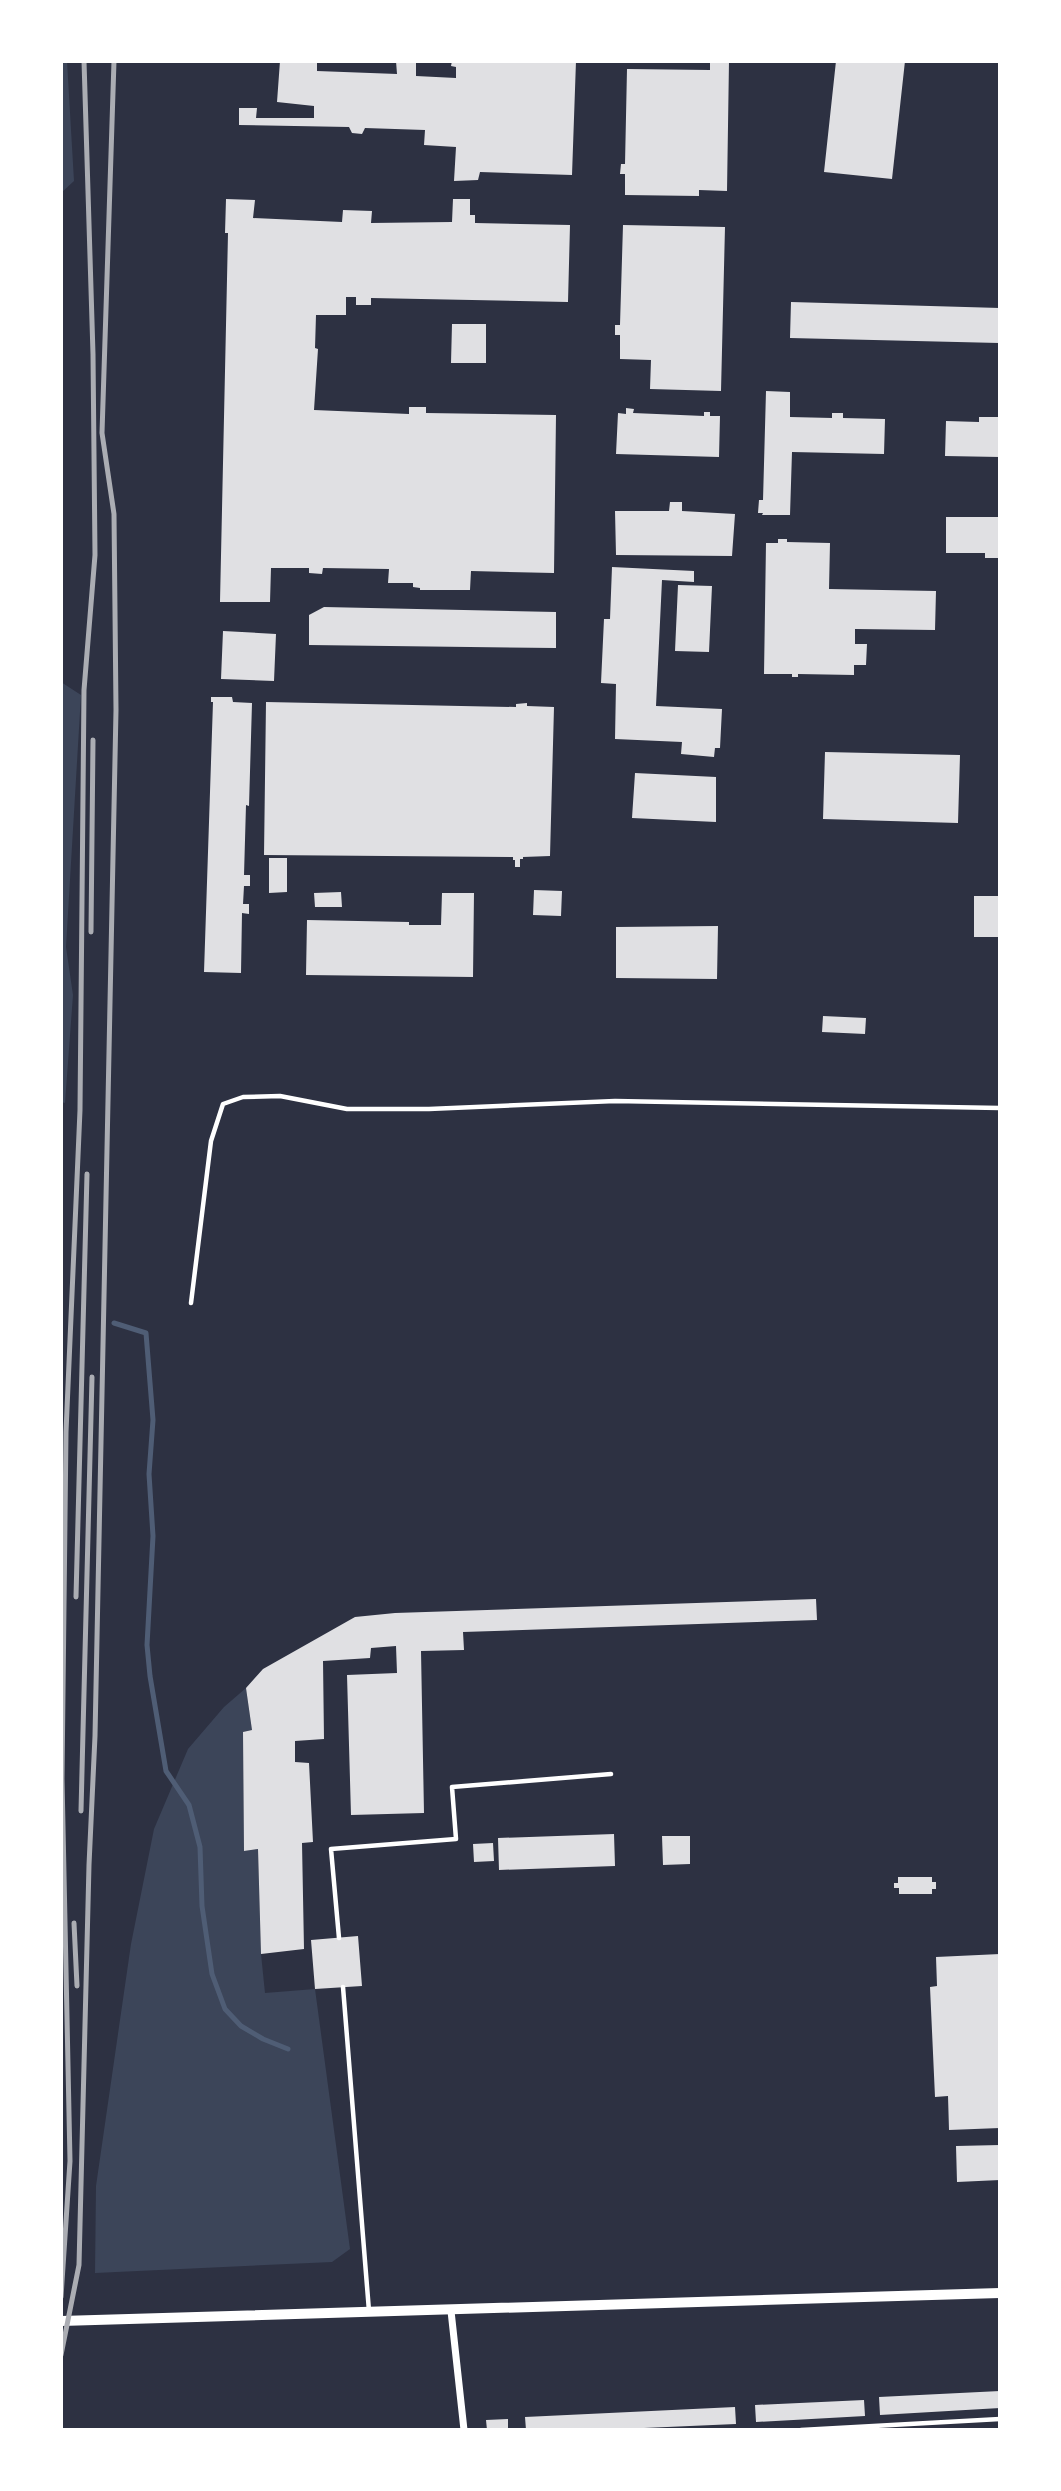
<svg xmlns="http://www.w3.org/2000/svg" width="1061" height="2491" viewBox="0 0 1061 2491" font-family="Roboto,sans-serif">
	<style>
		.green { fill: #3c4559 }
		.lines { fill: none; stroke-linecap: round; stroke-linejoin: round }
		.stream { stroke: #4f5d75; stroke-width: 5 }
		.building { fill: #e0e0e3 }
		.service { stroke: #fff; stroke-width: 4.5 }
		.minor { stroke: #fff; stroke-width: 7 }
		.tertiary { stroke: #fff; stroke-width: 10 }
		.rail { stroke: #abadb3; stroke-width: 5 }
	</style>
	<rect width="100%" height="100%" fill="#2d3142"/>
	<path class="green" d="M61,61H67L74,181L61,193Z
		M61,682L81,695L66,947L73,995L65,1103L61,1102Z
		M246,1688L252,1730L243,1732L244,1851L258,1849L261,1954L265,1993L315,1989L350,2249L332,2262L95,2273L96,2186L131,1944L154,1829L188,1749L224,1707Z"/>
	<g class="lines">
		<path class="stream" d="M114,1323L146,1333L153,1420L149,1474L153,1536L147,1645L150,1676L166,1771L189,1805L200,1847L202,1906L212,1974L225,2009L241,2026L263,2039L288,2049"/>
	</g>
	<path class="building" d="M280,61H317V71L397,74L396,61H416V76L456,78V67L451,66L452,61H576L572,175L480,172L478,180L454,181L456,147L424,145L425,130L365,128L362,134L352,133L349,127L239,125V108H257L256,118H314V106L277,102Z
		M710,61H729L727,191L699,190V196L625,195V174H620L621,164H625L627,69L710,70Z
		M836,61H905L892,179L824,172Z
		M226,199L255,200L253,218L342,222L343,210L372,211L371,223L452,222L453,199H470V215H475V223L570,225L568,302L371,298V305H356V297H346V315H316L315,348L318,349L314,410L409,414V407H426V413L556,415L554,573L471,571L470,590H420V588L413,587V583H388L389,569L323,568L322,574L309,573V568H271L270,602H220L228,233H225Z
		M623,225L725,227L721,391L650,389L651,360L620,359V335H615V325H620Z
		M791,302L1000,308L999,343L790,338Z
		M452,324H486V363H451Z
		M766,391L790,392V417L832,418V413H843V418L885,419L884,454L792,452L790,515H762L763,513H758L759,500H763Z
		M626,408L634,409L633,413L704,416V412H710V416H720L719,457L616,454L618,413L626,414Z
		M979,417H1000V457L945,456L946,421L979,422Z
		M670,502H682V511L735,514L732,556L616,555L615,511H669Z
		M946,517H1000L999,558H985V553H946Z
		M778,539H787V542L830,543L829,589L936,591L935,630L855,629V644H867L866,665H854V675L798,674V677H792V674H764L766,543H778Z
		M612,567L694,571V582L662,580L656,706L722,709L720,748H715L714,757L681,754L682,742L615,739L616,684L601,683L604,619H610Z
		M678,585L712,586L709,652L675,651Z
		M324,607L556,612V648L309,645V615Z
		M223,631L276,634L274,681L221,679Z
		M211,697H232L233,702L252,703L249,806L246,805L244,875H250V886H244L243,904H249V914L242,913L241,973L204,972L213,702H211Z
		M266,702L516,707V704L527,703V706L554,707L550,856L523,857V859H520V867H515V860H513V857L264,855Z
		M825,752L960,755L958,823L823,819Z
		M635,773L716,777V822L632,818Z
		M269,858H287V892L269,893Z
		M534,890L562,891L561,916L533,915Z
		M341,892L342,907H315L314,893Z
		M442,893H474L473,977L306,975L307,920L409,922V925H441Z
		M974,896H1000V937H974Z
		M718,926L717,979L616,978V927Z
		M823,1016L866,1018L865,1034L822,1032Z
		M816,1599L817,1620L463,1632L464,1650L421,1651L424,1813L351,1815L347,1675L397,1673L396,1646L371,1648L370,1658L323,1661L324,1739L295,1741V1762L309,1763L313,1842L302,1843L304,1949L261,1954L258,1849L244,1851L243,1732L252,1730L246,1688L263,1669L355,1617L395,1613Z
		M614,1834L615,1866L499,1870L498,1838Z
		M662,1836H690V1864L663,1865Z
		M493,1843L494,1861L474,1862L473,1844Z
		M898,1877H932V1882H936V1889H932V1894H899V1888H894V1883H898Z
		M358,1936L362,1986L315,1989L311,1940Z
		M1000,1954V2128L949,2130L948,2096L935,2097L930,1987L937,1986L936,1957Z
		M1000,2145V2180L957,2182L956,2146Z
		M1000,2391V2408L880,2415L879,2397Z
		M864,2400L865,2416L756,2422L755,2405Z
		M735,2407L736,2424L598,2430H526L525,2417Z
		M508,2419V2430H487L486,2420Z"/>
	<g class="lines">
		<path class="service" d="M191,1303L211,1141L223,1104L243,1097L280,1096L347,1109H429L615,1101L1000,1108
			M339,1938L331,1849L456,1839L452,1787L611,1774
			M343,1987L369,2311
			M801,2430L1000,2419"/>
		<path class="minor" d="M451,2311L464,2430"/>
		<path class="tertiary" d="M61,2321L1000,2293"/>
		<path class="rail" d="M91,932L93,740
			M76,1597L87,1174
			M81,1811L92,1377
			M74,1923L77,1986
			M61,2297L70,2161L62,1779L66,1432L80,1110L84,690L95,555L93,354L84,61
			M61,2355L79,2265L89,1865L95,1736L116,710L114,514L102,433L114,61"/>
	</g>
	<rect width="1061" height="2491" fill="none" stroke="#ffffff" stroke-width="126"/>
</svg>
